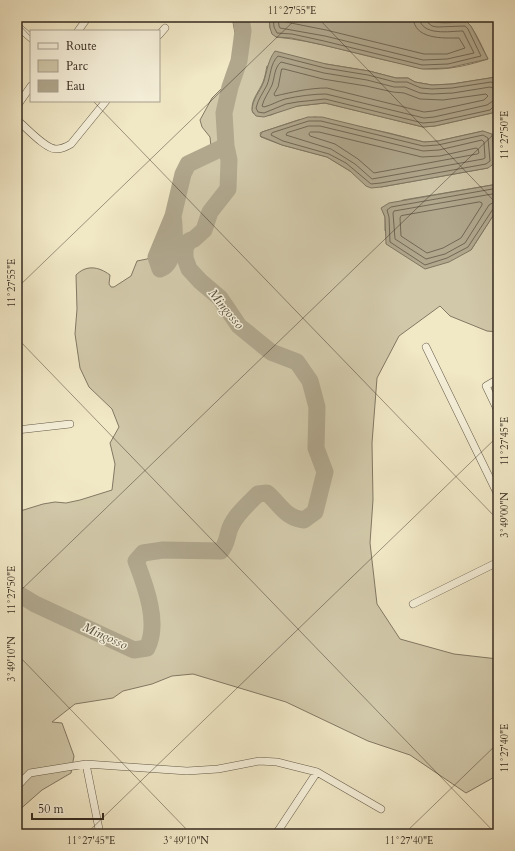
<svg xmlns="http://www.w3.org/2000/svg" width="515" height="851" viewBox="0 0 515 851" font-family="Cardo,serif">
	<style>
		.green { fill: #d1c8a9; stroke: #827864; fill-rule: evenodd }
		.water { fill: #b0a78d; stroke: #7e7561 }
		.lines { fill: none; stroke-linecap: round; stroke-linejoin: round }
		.shore { stroke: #726856; stroke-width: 1 }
		.river { stroke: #b0a78d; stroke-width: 17 }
		.minor-casing { stroke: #625948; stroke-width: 8 }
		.minor { stroke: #f6f0da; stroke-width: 7 }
		.ticks { fill: none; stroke: #33291e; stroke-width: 1; stroke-opacity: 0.45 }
		.labels { text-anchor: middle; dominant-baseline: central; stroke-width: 3; stroke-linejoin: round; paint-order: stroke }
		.water-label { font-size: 13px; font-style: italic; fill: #584f3f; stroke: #f6f0da }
		.neatline { fill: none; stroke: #33291e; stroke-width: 1.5 }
		.ticks-label { font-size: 10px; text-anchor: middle; fill: #33291e }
	</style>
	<rect width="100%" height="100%" fill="#f1e8c6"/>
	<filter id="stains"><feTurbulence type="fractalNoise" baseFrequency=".005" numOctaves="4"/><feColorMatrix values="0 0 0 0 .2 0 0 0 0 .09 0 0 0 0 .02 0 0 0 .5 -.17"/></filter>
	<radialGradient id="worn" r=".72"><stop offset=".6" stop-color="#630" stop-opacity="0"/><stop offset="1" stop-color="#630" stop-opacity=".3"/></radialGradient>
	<path class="green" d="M232,17H269L270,28L276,37C318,41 358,55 399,63C409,65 418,69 428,69C449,70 469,65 488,59C484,51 476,32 470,26C460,16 441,30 427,17H498V97L496,77L452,84L432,85L415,82L408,78H396L369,71L326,64L267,66C266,71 265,77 263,82C259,92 249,102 253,113L260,116L271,115L287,108L298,106L325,103L423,127L435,126L492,113L498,108V184L403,200L383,212L385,217V231L471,250L498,208V332L487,331L450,316L440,306L399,336L377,378L372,443L373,500L370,543L377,604L400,639L454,654L498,659V775L466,793L410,755L368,741L286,702L193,674L172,676L152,684L123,691L113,698L75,704L52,722L62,723L74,756L71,773L42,790L17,812V512L43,504L55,502L66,503L80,500L112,490L115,464L110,443L119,427L112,409L89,387L80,368L75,334L77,309L76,275C86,265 98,266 110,275L109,284L111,287H114L131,276L137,261L147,259L150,257L162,232L183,165L196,154L208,151L211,147L210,137L202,127L200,120L212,98L230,80L237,44ZM315,117L389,133L424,142L438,141L483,131L488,168L381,187L350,171L327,157L282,145L261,137L260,133L262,132L298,120Z"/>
	<path class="water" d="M269,17H427C438,27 453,21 467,22L471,26L488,59L448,68L422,69L323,45L291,38L276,37L272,34L270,28Z
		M275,51L326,64L369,71L396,78H408L415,82L432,85L452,84L496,77L498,108L492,113L435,126L423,127L325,103L298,106L264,117L256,116L252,111C252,99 260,92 264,81C267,71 268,60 275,51Z
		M308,117H322L424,142L438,141L483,131L492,134L495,163L488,168L381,187L371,188L366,186L350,171L327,157L282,145L260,136L262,132Z
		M498,184V208L471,250L449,262L425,269L386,244L385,217L381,208L389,203Z"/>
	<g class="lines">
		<path class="shore" d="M273,17L274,27L277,33L292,34L324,41L422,65L448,64L481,56L468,29L465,26L437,27L432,26L426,21L424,17
			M278,17L279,26L280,28L325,36L423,60L447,59L474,53L463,31C450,31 421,37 419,17
			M284,17L286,22L326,30L424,54H447L465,48L459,38C443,38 414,40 413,17
			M282,69H284L323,79L366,86L393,92L404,93L420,99L443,100L486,94L488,96L484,100L433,111L424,112L327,88C309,88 293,92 275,96L274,94L278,87Z
			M498,85L491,82L452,88L432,89L421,88L407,82H395L368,75L325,68L278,56C270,64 271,75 267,85C263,93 258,99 256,108L258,112L264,113L286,104L297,102L325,99L423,123L435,122L490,110L494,106H498
			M498,90L490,87L453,93L432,94L420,93L405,87H394L367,80L324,73L281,62C274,68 275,77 272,85C269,92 264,98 262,106L264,107C272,105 278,101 285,99C299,96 313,94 326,94L424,118L434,117L487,105L493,101H498
			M309,121H321L423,146L438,145L483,135L488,138L490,161L486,164L381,183L371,184L346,163L329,154L283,141L271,135L272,133Z
			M309,126H320L423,151L439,150L482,140L484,142L485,158L483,159L372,179L355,164L331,149L286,135L287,133Z
			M311,132H319L422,157L440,156L476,148L478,149L479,153L477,154L374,173L358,159L335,144L310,136L309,134Z
			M498,188L391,207L387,210L389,217L390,242L425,265L447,258L468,247L493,209L498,207
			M498,193L394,211L393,213L395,239L426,259L445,254L465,243L489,205L494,202H498
			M480,202L482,203V205L461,238L443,248L427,253L401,236L400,218L401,216Z"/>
		<path class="river" d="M173,216C175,230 177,263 160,269L156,257L173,216L183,174L188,164L226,146
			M17,593L35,604L134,650L147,648C160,623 145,585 136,561L143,553L163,550L221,551C227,544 227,536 230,528C235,515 248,504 258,494L267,493C280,504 285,518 304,520L315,512L325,472L316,448L317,407L310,381L297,362L271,352L239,326L220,298L200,281L189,269L185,258V248L189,241L194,239L204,230L210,212L228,189L229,160L226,146L224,113L230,87L239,61L243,31L241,17"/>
		<g class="minor-casing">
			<path id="minor" d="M17,26L31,38
				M78,31L88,17
				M159,35L165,28
				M17,106L31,86
				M17,120C26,127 45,149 56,149C62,149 66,147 71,144L106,101
				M426,347L498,495
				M498,379L486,386L498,411
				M17,430L70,424
				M413,604L498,562
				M86,764L100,834
				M17,787L23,780L30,773L86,764L187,771L218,769L259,761L277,762L317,772L381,809
				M276,834L317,772"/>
		</g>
		<use href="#minor" class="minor"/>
	</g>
	<path class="ticks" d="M317,17L498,205M17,22L31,37M93,101L498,520M17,288L298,17M17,338L496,834M17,594L498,130M17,654L191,834M86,834L498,436M404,834L498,743"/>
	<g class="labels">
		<g class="water-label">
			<text transform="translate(226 309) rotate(50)">Mingosso</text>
			<text transform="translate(105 636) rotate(24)">Mingosso</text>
		</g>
	</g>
	<rect width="515" height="851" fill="none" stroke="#f1e8c6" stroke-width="44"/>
	<rect x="30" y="30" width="130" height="72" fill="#f6f0da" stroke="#a8a08f"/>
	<rect x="38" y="43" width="20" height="6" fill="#f6f0da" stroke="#a8a08f"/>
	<text x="66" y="50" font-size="12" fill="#33291e">Route</text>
	<rect x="38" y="60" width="20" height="12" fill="#d1c8a9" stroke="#a8a08f"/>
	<text x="66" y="70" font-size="12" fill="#33291e">Parc</text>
	<rect x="38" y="80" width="20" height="12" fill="#b0a78d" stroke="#a8a08f"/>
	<text x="66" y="90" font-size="12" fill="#33291e">Eau</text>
	<path d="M32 813v6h71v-6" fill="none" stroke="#33291e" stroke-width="2"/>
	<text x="38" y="813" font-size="12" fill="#33291e" stroke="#f6f0da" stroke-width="3" paint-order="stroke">50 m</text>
	<rect x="22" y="22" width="471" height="807" class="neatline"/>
	<g class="ticks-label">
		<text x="292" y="14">11°27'55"E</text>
		<text transform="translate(504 135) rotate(-90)" y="4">11°27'50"E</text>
		<text transform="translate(11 283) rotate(-90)" y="4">11°27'55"E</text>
		<text transform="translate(504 441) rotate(-90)" y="4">11°27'45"E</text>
		<text transform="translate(504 515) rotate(-90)" y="4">3°49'00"N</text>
		<text transform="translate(11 590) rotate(-90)" y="4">11°27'50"E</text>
		<text transform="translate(11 659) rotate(-90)" y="4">3°49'10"N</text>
		<text transform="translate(504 748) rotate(-90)" y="4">11°27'40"E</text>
		<text x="91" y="844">11°27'45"E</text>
		<text x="186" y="844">3°49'10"N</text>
		<text x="409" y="844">11°27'40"E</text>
	</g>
	<rect width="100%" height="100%" filter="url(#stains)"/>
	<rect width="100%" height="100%" fill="url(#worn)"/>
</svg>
